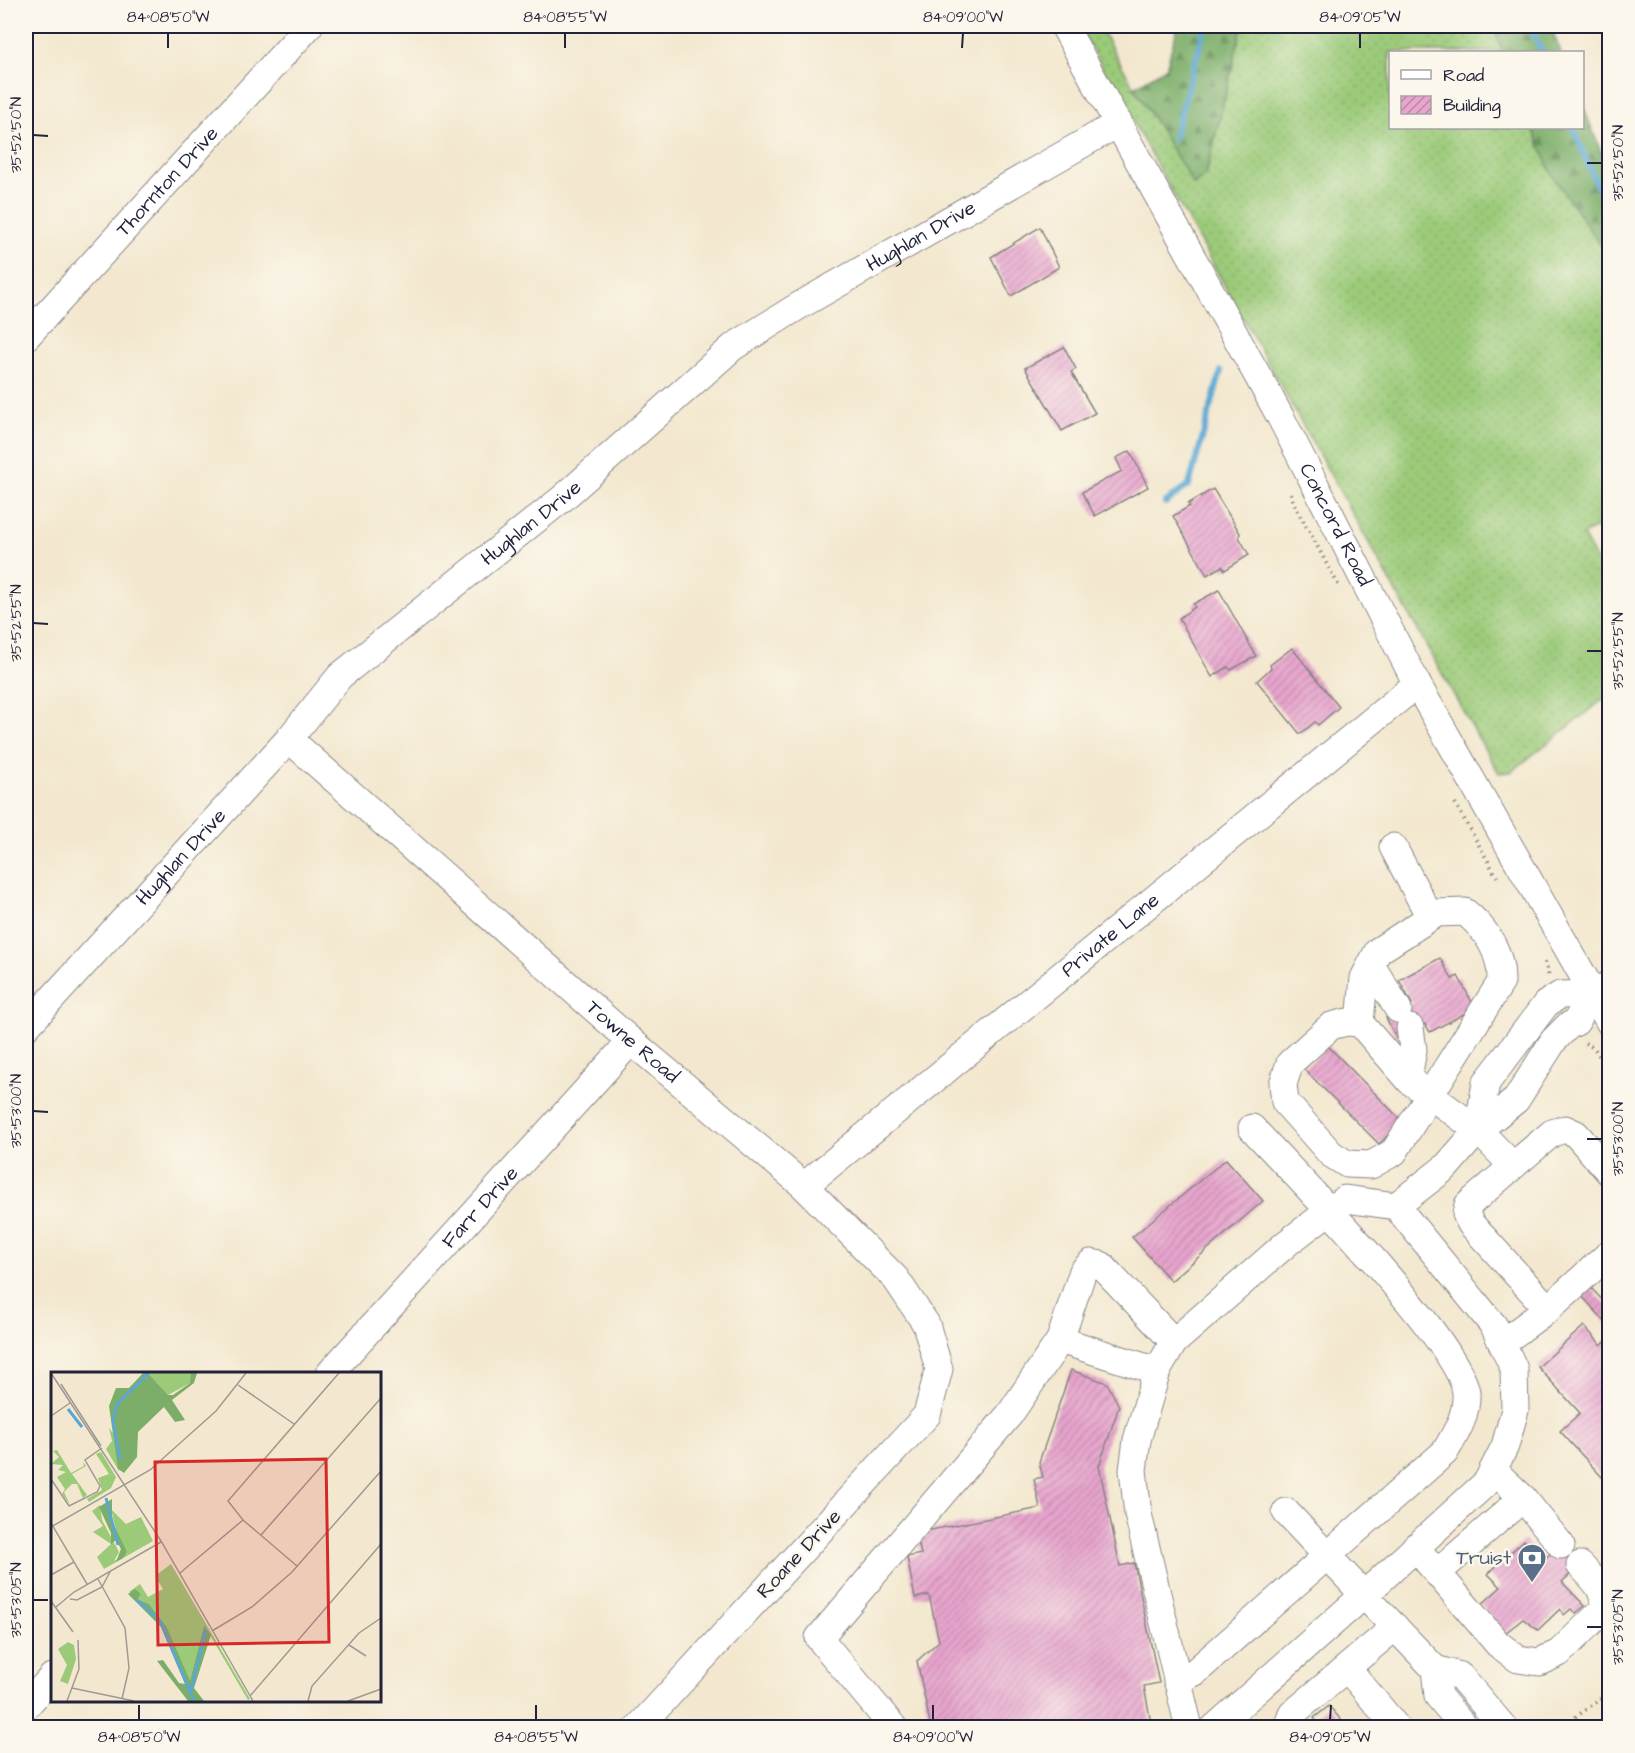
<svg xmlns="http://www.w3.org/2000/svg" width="1635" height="1753" viewBox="0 0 1635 1753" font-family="'Architects Daughter',sans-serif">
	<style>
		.grass { fill: url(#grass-dots); stroke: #5e765a; stroke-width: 1.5 }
		.forest { fill: url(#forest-firs); stroke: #4f6852; stroke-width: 1.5 }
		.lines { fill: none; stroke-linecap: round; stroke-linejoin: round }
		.stream { stroke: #5aa7d3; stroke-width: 6 }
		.building { fill: url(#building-hatch) }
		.minor-casing { stroke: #8a8585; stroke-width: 29 }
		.path { stroke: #8a8585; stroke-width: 4; stroke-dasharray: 1.5 4.5; stroke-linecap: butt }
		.minor { stroke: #fff; stroke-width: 27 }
		.ticks { fill: none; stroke: #22223b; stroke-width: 2 }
		.labels { text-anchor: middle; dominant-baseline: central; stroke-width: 5; stroke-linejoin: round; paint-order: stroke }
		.street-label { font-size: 20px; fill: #22223b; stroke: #fbf7ec }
		.service-label { font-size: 20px; fill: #4e5e75; stroke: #fbf7ec; text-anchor: end }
		.inset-river { fill: none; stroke: #5aa7d3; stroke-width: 3 }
		.inset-road { fill: none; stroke: #9f9994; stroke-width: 1.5 }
		.view { fill: #d62828; fill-opacity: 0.15; stroke: #d62828; stroke-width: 3 }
		.inset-edge { fill: none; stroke: #22223b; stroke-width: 3 }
		.neatline { fill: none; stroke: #22223b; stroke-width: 2 }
		.ticks-label { font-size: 15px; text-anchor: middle; fill: #22223b }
	</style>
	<defs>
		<pattern id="grass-dots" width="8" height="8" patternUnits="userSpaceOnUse" patternTransform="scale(1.5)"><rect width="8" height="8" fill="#9bca79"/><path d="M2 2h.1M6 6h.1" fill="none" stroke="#85ad6a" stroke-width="1.8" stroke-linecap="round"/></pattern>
		<pattern id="forest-firs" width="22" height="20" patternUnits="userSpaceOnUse" patternTransform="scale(1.5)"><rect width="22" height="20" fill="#7cae69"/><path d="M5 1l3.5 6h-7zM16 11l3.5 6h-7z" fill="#658d58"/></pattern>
		<pattern id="building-hatch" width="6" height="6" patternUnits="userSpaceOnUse" patternTransform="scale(1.5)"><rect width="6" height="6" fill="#e8a5ce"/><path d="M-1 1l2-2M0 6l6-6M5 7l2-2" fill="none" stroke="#bc86a8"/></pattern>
	</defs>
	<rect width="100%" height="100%" fill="#fbf7ec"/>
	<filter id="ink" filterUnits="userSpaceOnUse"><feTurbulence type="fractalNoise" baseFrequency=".0167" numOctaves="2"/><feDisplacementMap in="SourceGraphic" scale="12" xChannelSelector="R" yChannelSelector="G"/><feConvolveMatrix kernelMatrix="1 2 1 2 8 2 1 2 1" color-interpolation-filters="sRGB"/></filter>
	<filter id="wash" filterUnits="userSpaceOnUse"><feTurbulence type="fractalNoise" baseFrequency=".008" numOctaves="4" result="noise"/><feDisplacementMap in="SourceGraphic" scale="24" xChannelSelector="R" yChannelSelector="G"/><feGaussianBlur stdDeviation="1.35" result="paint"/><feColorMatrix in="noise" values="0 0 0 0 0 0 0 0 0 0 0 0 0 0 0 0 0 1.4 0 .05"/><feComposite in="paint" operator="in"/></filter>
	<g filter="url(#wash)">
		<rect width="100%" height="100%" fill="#f3e8cf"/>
		<path class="grass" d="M1079,26H1099L1134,87L1206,174L1242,26H1493L1503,52H1390V128H1533L1552,175L1610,257L1609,521L1583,535L1609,582V695L1511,772L1499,773L1476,734Z"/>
		<path class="forest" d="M1178,26H1242L1206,174L1194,185L1134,87L1166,68Z
			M1493,26H1550L1561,52H1503Z
			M1583,106L1609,172V257L1552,175L1533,128H1582Z"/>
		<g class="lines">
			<path class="stream" d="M1530,26L1542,52
				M1573,128L1610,216
				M1174,138L1205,26
				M1165,503L1189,485L1221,371"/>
		</g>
		<g id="blocks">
			<path class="building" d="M1040,227L1059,267L1011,296L991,257Z
				M1064,347L1076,369L1071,372L1095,413L1062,431L1025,368Z
				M1130,451L1148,487L1095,516L1082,492L1122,471L1116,458Z
				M1213,489L1240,533L1239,537L1249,555L1225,570L1222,566L1207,575L1173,516L1190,506L1188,504Z
				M1219,590L1256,656L1231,670L1228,667L1212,677L1179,618L1195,607L1193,604Z
				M1292,648L1339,707L1318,725L1315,722L1300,734L1257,681L1271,668L1270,665Z
				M1440,958L1452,979L1458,976L1475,1008L1430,1032L1425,1024L1397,1039L1386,1018L1412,1004L1399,980Z
				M1328,1046L1402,1121L1379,1144L1304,1069Z
				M1226,1159L1263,1201L1171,1281L1132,1237Z
				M1591,1288L1610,1308V1327L1582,1296Z
				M1584,1326L1601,1345L1610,1338V1471L1602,1477L1560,1431L1580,1413L1538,1367Z
				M1071,1370L1107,1383L1119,1406L1099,1466L1120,1566L1134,1563L1159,1683L1144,1686L1152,1728H931L917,1661L939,1641L929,1595L915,1598L907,1557L921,1554L916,1533L1040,1508L1034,1479L1043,1477L1039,1462Z
				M1524,1540L1543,1560L1564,1542L1582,1563L1562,1582L1585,1606L1576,1613L1571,1609L1564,1615L1560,1609L1538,1630L1523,1619L1505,1633L1481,1605L1501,1587L1488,1574Z
				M1329,1706L1348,1728H1311L1317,1722L1314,1718Z"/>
		</g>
	</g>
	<g filter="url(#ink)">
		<use href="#blocks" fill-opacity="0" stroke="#8a8585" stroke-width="1.5"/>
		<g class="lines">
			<g class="minor-casing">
				<g id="minor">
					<path id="s1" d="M1064,26L1281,418L1417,684L1610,1023"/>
					<path id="s2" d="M26,337L309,26"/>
					<path id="s3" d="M289,739L631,1041L804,1186L896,1279L926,1324L939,1369L927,1415L638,1728"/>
					<path d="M1393,847L1430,917"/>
					<path d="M1371,965L1398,1009"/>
					<path d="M1360,1023L1347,1022L1331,1026L1290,1063L1283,1084L1285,1102L1331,1154L1347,1164L1371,1165L1394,1152L1501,982C1502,953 1486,929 1465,912L1437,913L1378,951L1364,978L1360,1023L1410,1081L1478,1130L1513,1166L1468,1205L1466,1214L1471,1224L1548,1309L1502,1343"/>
					<path id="s4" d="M26,1027L289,739L340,676L563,498L733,347L797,307L1119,123"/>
					<path d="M1408,1078L1413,1050L1410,1028"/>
					<path d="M1478,1130L1486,1083L1546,1004L1560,995L1592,994L1610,984"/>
					<path d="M1513,1166L1552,1133L1565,1129L1576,1134L1610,1173"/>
					<path id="s5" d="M804,1186L1417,684"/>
					<path d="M1396,1206L1446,1167L1478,1130L1516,1100L1554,1040L1568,1026L1576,1022L1592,994"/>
					<path d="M1548,1309L1610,1253"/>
					<path d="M1060,1340L1083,1271L1091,1263L1101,1265L1174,1342"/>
					<path d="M1157,1371L1137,1440L1133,1470L1138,1514L1189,1728"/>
					<path id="s6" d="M329,1374L631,1041"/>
					<path d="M1493,1470L1523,1498L1561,1545"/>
					<path d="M1415,1547L1498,1644L1518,1659L1539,1662L1559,1653L1604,1609C1606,1589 1593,1579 1580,1565"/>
					<path d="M1437,1573L1523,1498"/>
					<path d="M1347,1668L1397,1728"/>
					<path d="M1177,1681L1195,1672L1445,1452C1456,1433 1467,1416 1466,1393C1462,1345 1292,1171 1252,1128"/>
					<path d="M26,1706L52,1677"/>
					<path d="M894,1728L819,1638L1010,1414L1060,1340L1157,1371L1174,1342L1287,1243L1345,1199L1396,1206L1494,1326L1514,1369L1515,1410L1505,1446L1487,1482L1364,1595L1435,1669"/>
					<path d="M1214,1728L1364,1595L1286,1512"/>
					<path d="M1287,1728L1292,1714L1395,1627"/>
					<path d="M1465,1728L1438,1696L1435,1669L1460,1676L1504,1728"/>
				</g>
			</g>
			<path class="path" d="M1291,493L1293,502L1340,588
				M1455,803L1497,877
				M1545,962L1549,977
				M1585,1043L1594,1048L1610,1071
				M1561,1728L1610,1692"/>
			<use href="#minor" class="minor"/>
		</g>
	</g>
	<path class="ticks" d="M168,48V33M565,48V33M962,48L963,33M1360,48V33M33,135L48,136M1587,163H1602M33,623L48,624M1587,651H1602M33,1111L48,1112M1587,1139H1602M33,1600H48M1587,1627H1602M139,1720V1705M536,1720V1705M933,1720V1705M1330,1720L1331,1705"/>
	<defs>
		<g id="bank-pin" transform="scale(1.5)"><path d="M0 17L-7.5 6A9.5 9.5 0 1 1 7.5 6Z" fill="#5c6f8a" stroke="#fbf7ec"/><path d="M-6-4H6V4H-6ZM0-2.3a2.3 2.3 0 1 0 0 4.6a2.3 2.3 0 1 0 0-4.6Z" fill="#fff"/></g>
	</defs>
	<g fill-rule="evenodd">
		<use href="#bank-pin" x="1532" y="1558"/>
	</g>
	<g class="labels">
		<g class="street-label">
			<text stroke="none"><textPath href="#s2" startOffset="210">Thornton Drive</textPath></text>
			<text stroke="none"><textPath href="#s4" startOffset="1202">Hughlan Drive</textPath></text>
			<text stroke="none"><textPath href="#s4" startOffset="716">Hughlan Drive</textPath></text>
			<text stroke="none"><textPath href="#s1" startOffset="568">Concord Road</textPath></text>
			<text stroke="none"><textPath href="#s4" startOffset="230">Hughlan Drive</textPath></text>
			<text stroke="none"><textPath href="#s5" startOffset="396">Private Lane</textPath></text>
			<text stroke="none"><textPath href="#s3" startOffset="458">Towne Road</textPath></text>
			<text stroke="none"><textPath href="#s6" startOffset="225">Farr Drive</textPath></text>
			<text transform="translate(799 1554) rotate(-47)">Roane Drive</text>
		</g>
		<g class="service-label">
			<text x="1511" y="1558">Truist</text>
		</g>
	</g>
	<g transform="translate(51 1372)">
		<rect width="330" height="330" fill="#f3e8cf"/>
		<path d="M97,1H140L141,4L139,11L117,23ZM58,56L64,64L68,99L55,77L61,69ZM6,78L20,101L33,94L32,90L35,94L21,102L36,123L32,126L26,112H21L13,120L19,133L11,122L14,117L6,105L15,100L7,98L12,93L0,92L8,85L2,79ZM50,80L65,105L60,116L38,130L36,127L51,118L47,106L58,102L45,82ZM49,133L51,148L68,180L63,189L76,181L67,167L60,137L75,152L90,145L102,169L53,197L46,185L60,172L42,160L52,154L41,139ZM120,192L199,327L197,328L153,253L139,308L116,255L98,232L87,227L90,222L78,220L89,212L97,225L112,217L104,204ZM17,270L23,273L25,287L17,312L9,309L16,293L7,277Z" fill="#9bca79"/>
		<path d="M92,1H97L117,23H122L139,11L140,1H146L143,11L121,28L134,48L124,50L113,35L87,60L86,85L73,101L67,97L58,34L65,16H78ZM61,127V149L76,180L72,186L65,190L70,177L65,168L60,172V161L48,135ZM84,217L90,222L87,227L98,232L116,255L139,308L153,253L160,263L143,316L153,329H137L106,289L112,288L128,311L134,312L110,255L77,222Z" fill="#7cae69"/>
		<path class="inset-river" d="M17,37L31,55M69,87L62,49L66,32L98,1M55,126L67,173M86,228L109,249L143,329M140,318L155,258"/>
		<path class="inset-road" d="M0,1L110,169L202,329M10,12L50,74M187,13L243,52M0,44L19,31M0,107L18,134L46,120L49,114L34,88L51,76M0,151L36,212M0,155L99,98L165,39L195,1M210,163L330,26M246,194L192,148L177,129L288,1M129,201L192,148M0,203L23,190M47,207L74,256L78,296L71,327M19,227L26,228L51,215L60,198M0,229L22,260M5,235L23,220L110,170M161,259L201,235L241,200L330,99M298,273L315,284M21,316L83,329M199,324L330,172M16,329L28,297L27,268M257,329L261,314L308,261L330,246M297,329L330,317"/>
		<path class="view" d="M275,87L278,270L107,273L104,90Z"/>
		<rect width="330" height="330" class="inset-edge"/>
	</g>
	<rect width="1635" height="1753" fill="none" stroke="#fbf7ec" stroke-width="66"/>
	<rect x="1389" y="51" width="195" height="78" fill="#fbf7ec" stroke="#a4a2a5" stroke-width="1.5"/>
	<rect x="1401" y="70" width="30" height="9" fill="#ffffff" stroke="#a4a2a5" stroke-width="1.5"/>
	<text x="1443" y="81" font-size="18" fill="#22223b">Road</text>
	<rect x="1401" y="96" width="30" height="18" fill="url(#building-hatch)" stroke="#a4a2a5" stroke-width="1.5"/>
	<text x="1443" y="111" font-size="18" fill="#22223b">Building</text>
	<rect x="33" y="33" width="1569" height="1687" class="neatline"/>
	<g class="ticks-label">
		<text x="168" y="22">84°08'50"W</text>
		<text x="565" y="22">84°08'55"W</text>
		<text x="963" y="22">84°09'00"W</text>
		<text x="1360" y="22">84°09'05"W</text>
		<text transform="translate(16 135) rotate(-90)" y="5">35°52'50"N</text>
		<text transform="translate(1618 163) rotate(-90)" y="5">35°52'50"N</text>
		<text transform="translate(16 623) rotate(-90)" y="5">35°52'55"N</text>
		<text transform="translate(1618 651) rotate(-90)" y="5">35°52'55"N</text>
		<text transform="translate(16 1111) rotate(-90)" y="5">35°53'00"N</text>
		<text transform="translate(1618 1139) rotate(-90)" y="5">35°53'00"N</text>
		<text transform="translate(16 1600) rotate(-90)" y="5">35°53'05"N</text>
		<text transform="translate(1618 1627) rotate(-90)" y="5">35°53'05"N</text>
		<text x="139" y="1742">84°08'50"W</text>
		<text x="536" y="1742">84°08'55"W</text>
		<text x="933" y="1742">84°09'00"W</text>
		<text x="1330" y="1742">84°09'05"W</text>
	</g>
</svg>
